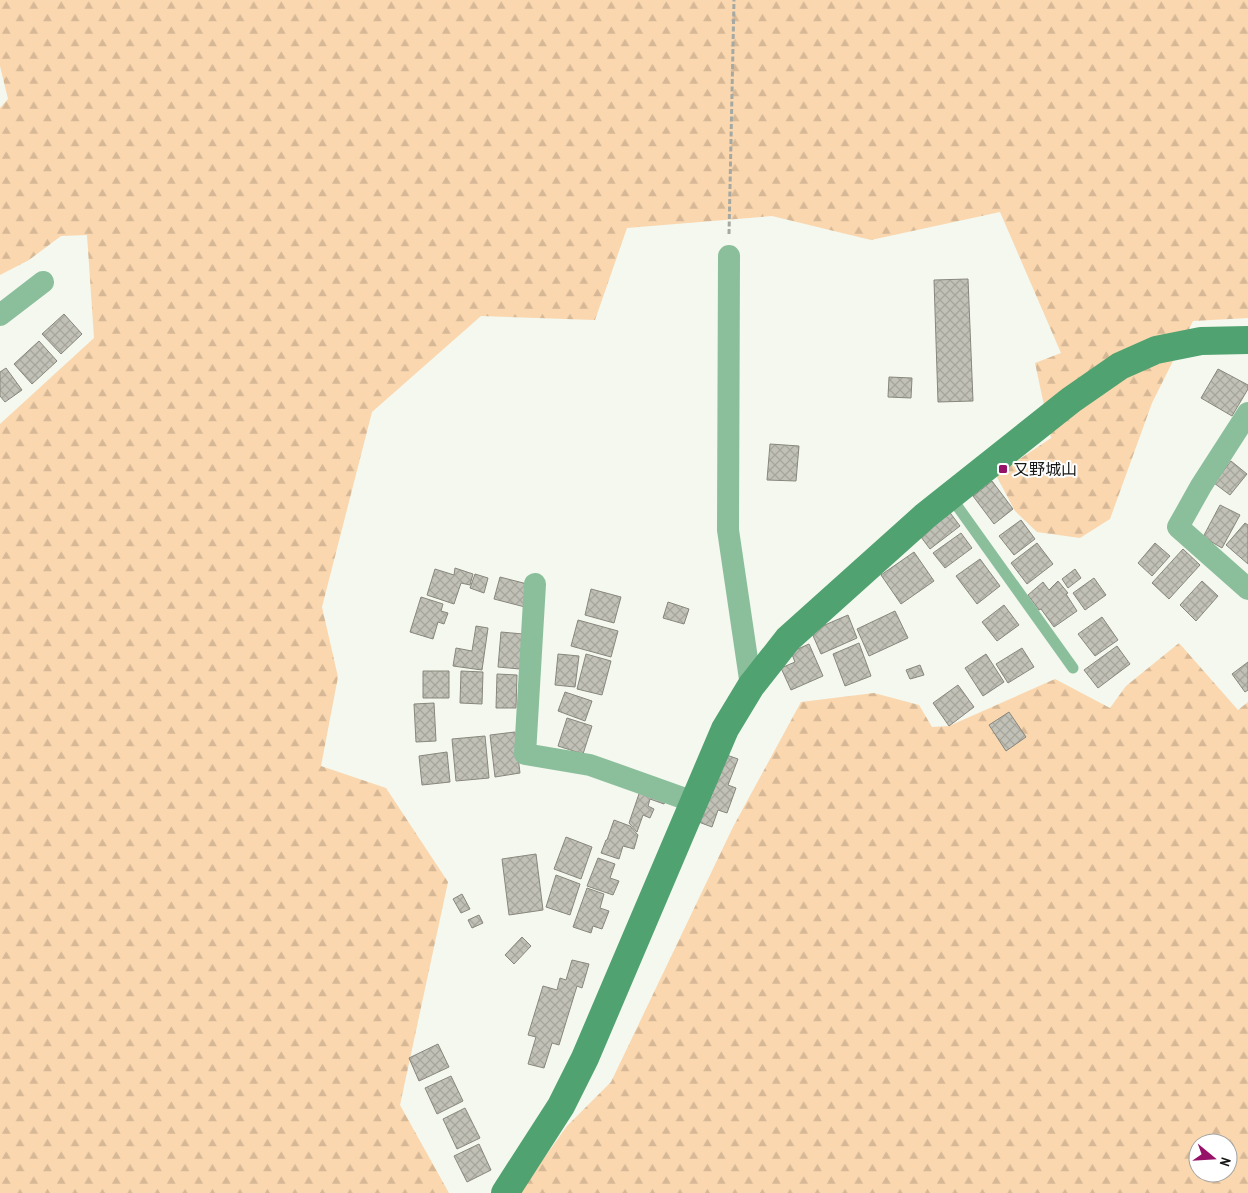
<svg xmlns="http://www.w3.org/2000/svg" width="1248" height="1193" viewBox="0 0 1248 1193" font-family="'Archivo Narrow','Noto Sans JP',sans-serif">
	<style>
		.forest { fill: url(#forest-firs); fill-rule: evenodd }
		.building { fill: url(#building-cross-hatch); stroke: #88877d }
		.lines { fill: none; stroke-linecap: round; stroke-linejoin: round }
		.path { stroke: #a6a9a2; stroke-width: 3; stroke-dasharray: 5 2.5; stroke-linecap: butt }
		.lane { stroke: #8bbf9c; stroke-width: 11 }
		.street { stroke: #8bbf9c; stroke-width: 22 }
		.secondary { stroke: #50a270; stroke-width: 28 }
		.poi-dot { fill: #961168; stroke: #fff; stroke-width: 2 }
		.labels { text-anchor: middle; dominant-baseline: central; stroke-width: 4; stroke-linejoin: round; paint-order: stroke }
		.poi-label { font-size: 16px; fill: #161815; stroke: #fff; text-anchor: start }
	</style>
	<defs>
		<pattern id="forest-firs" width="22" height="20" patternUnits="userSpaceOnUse" patternTransform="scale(1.25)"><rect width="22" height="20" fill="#fad7af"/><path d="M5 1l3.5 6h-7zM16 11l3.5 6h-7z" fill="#d6b896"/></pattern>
		<pattern id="building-cross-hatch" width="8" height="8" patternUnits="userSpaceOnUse" patternTransform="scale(1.25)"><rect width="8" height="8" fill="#c2c1b7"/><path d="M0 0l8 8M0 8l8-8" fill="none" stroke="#a6a59c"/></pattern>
	</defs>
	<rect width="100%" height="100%" fill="#f4f8ee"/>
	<path class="forest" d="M0,0H1248V318L1193,321L1152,403L1110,519L1080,538L1037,532L1015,511L996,475L1051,438L1035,363L1061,353L1000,212L871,240L772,216L627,228L595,320L481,316L372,412L322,607L338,677L321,766L386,788L448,882L400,1105L449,1193H0V424L94,338L87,235L61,236L29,260L0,275V108L8,99L0,66Z
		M1179,643L1238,710L1248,702V1193H519L567,1126L611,1082L733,827L801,702L874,693L919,705L932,727L949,726L1055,679L1110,708L1126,686ZM1198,1143H1228V1173H1198Z"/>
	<path class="building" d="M968,279L973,401L938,402L934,280Z
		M64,314L82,334L61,354L42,334Z
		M39,341L57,361L32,384L14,364Z
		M6,368L22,390L5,402L0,396V372Z
		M1218,369L1248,385V389L1232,416L1201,398Z
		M889,377L912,378L911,398L888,397Z
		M770,444L799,446L796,481L767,480Z
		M1231,461L1247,474L1230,495L1214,483Z
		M992,481L1013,509L994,524L973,496Z
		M1220,505L1240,515L1222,548L1203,537Z
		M948,510L960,526L930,549L918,533Z
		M1021,520L1035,539L1014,555L999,536Z
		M1245,523L1248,525V564L1226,545Z
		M961,533L972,548L945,568L933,553Z
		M1037,543L1053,564L1027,584L1011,563Z
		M1155,543L1170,556L1152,576L1138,563Z
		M1183,549L1200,565L1169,599L1152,583Z
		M914,552L934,581L901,604L881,575Z
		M980,559L1000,586L977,604L956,576Z
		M455,568L473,574L470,585L461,583L454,604L427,595L435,569L454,575Z
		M1075,569L1081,578L1068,588L1062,579Z
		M475,574L488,578L484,593L470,588Z
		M500,577L531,585L525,607L494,599Z
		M1094,578L1106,595L1085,610L1073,593Z
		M1058,581L1068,593L1066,594L1077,611L1054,627L1041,609L1039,610L1028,595L1043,582L1049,590Z
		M1202,581L1218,596L1196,621L1180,605Z
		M591,589L621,597L614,623L585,615Z
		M421,597L443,604L441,611L448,613L444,624L438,622L433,639L410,632Z
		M668,602L689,609L684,624L663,618Z
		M1004,605L1019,625L997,641L982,622Z
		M895,611L908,638L869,656L857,629Z
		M848,615L857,638L821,654L811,631Z
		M1102,617L1118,640L1095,656L1078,634Z
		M578,620L618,631L611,657L571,646Z
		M476,626L488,628L482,670L453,666L456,648L472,651Z
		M501,632L523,634L520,669L498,667Z
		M859,643L871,676L845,686L833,654Z
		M809,644L823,676L791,690L781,668L795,662L791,652Z
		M1117,646L1130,664L1098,688L1084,670Z
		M1022,648L1034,667L1008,683L996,664Z
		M558,654L579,656L575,687L555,685Z
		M586,654L611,661L602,695L577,689Z
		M986,654L1004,682L983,696L965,668Z
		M1248,662V690L1245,692L1232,674Z
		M920,665L924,675L910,679L906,670Z
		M423,671H449V698H423Z
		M461,671L483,672L482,704L460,703Z
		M497,674L517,675L516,708H496Z
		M958,685L974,707L949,726L933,703Z
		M565,692L592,701L585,721L558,711Z
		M434,703L436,741L416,742L414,704Z
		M1009,712L1026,737L1006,751L989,725Z
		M567,718L592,726L583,754L558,746Z
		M515,732L520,773L495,777L490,735Z
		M485,736L489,778L456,781L452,739Z
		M447,752L450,782L422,785L419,756Z
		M721,753L738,759L728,785L736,788L727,813L718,810L712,827L696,821Z
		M641,788L667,797L664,804L650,799L648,806L654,809L650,818L643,815L637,832L629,823Z
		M614,820L630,826L638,835L634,849L623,846L619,859L601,853L606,840H607Z
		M566,837L592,847L581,879L554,869Z
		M536,854L543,910L509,915L502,859Z
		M598,858L615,864L610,878L619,881L613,895L587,886Z
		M556,875L580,884L570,915L546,907Z
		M587,888L604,894L600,908L609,911L602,929L593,926L591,933L573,927Z
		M462,894L470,909L461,913L453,899Z
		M479,915L483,923L472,928L468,920Z
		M522,937L531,946L514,964L505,955Z
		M572,960L589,964L582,988L577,986L559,1045L552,1043L544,1068L528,1064L536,1037L528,1035L543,986L557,990L560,978L566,980Z
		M438,1044L449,1067L419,1081L409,1058Z
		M451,1076L463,1101L437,1114L425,1088Z
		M465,1108L480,1138L457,1149L443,1119Z
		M479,1144L491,1170L467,1182L454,1156Z"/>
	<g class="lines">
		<path class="path" d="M729,234L734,0"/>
		<path class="lane" d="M950,496L1073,668"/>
		<path class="street" d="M729,256L728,530L751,686
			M0,315L43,282
			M1248,413L1201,486L1178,527L1248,589
			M535,584L525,754L590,765L694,802"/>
		<path class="secondary" d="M505,1193L561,1106L585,1058L725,729L751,686L788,639L925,516L1071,400L1120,366L1156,350L1201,341L1248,340"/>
	</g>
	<rect class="poi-dot" x="998" y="464" width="10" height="10" rx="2.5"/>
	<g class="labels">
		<g class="poi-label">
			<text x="1013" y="469">又野城山</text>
		</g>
	</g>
	<g transform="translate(1213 1158) rotate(108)"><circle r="24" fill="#ffffff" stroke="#a2a3a1"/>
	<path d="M0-4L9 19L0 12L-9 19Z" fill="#961168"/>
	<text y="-8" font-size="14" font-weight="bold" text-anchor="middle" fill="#161815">N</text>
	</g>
</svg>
